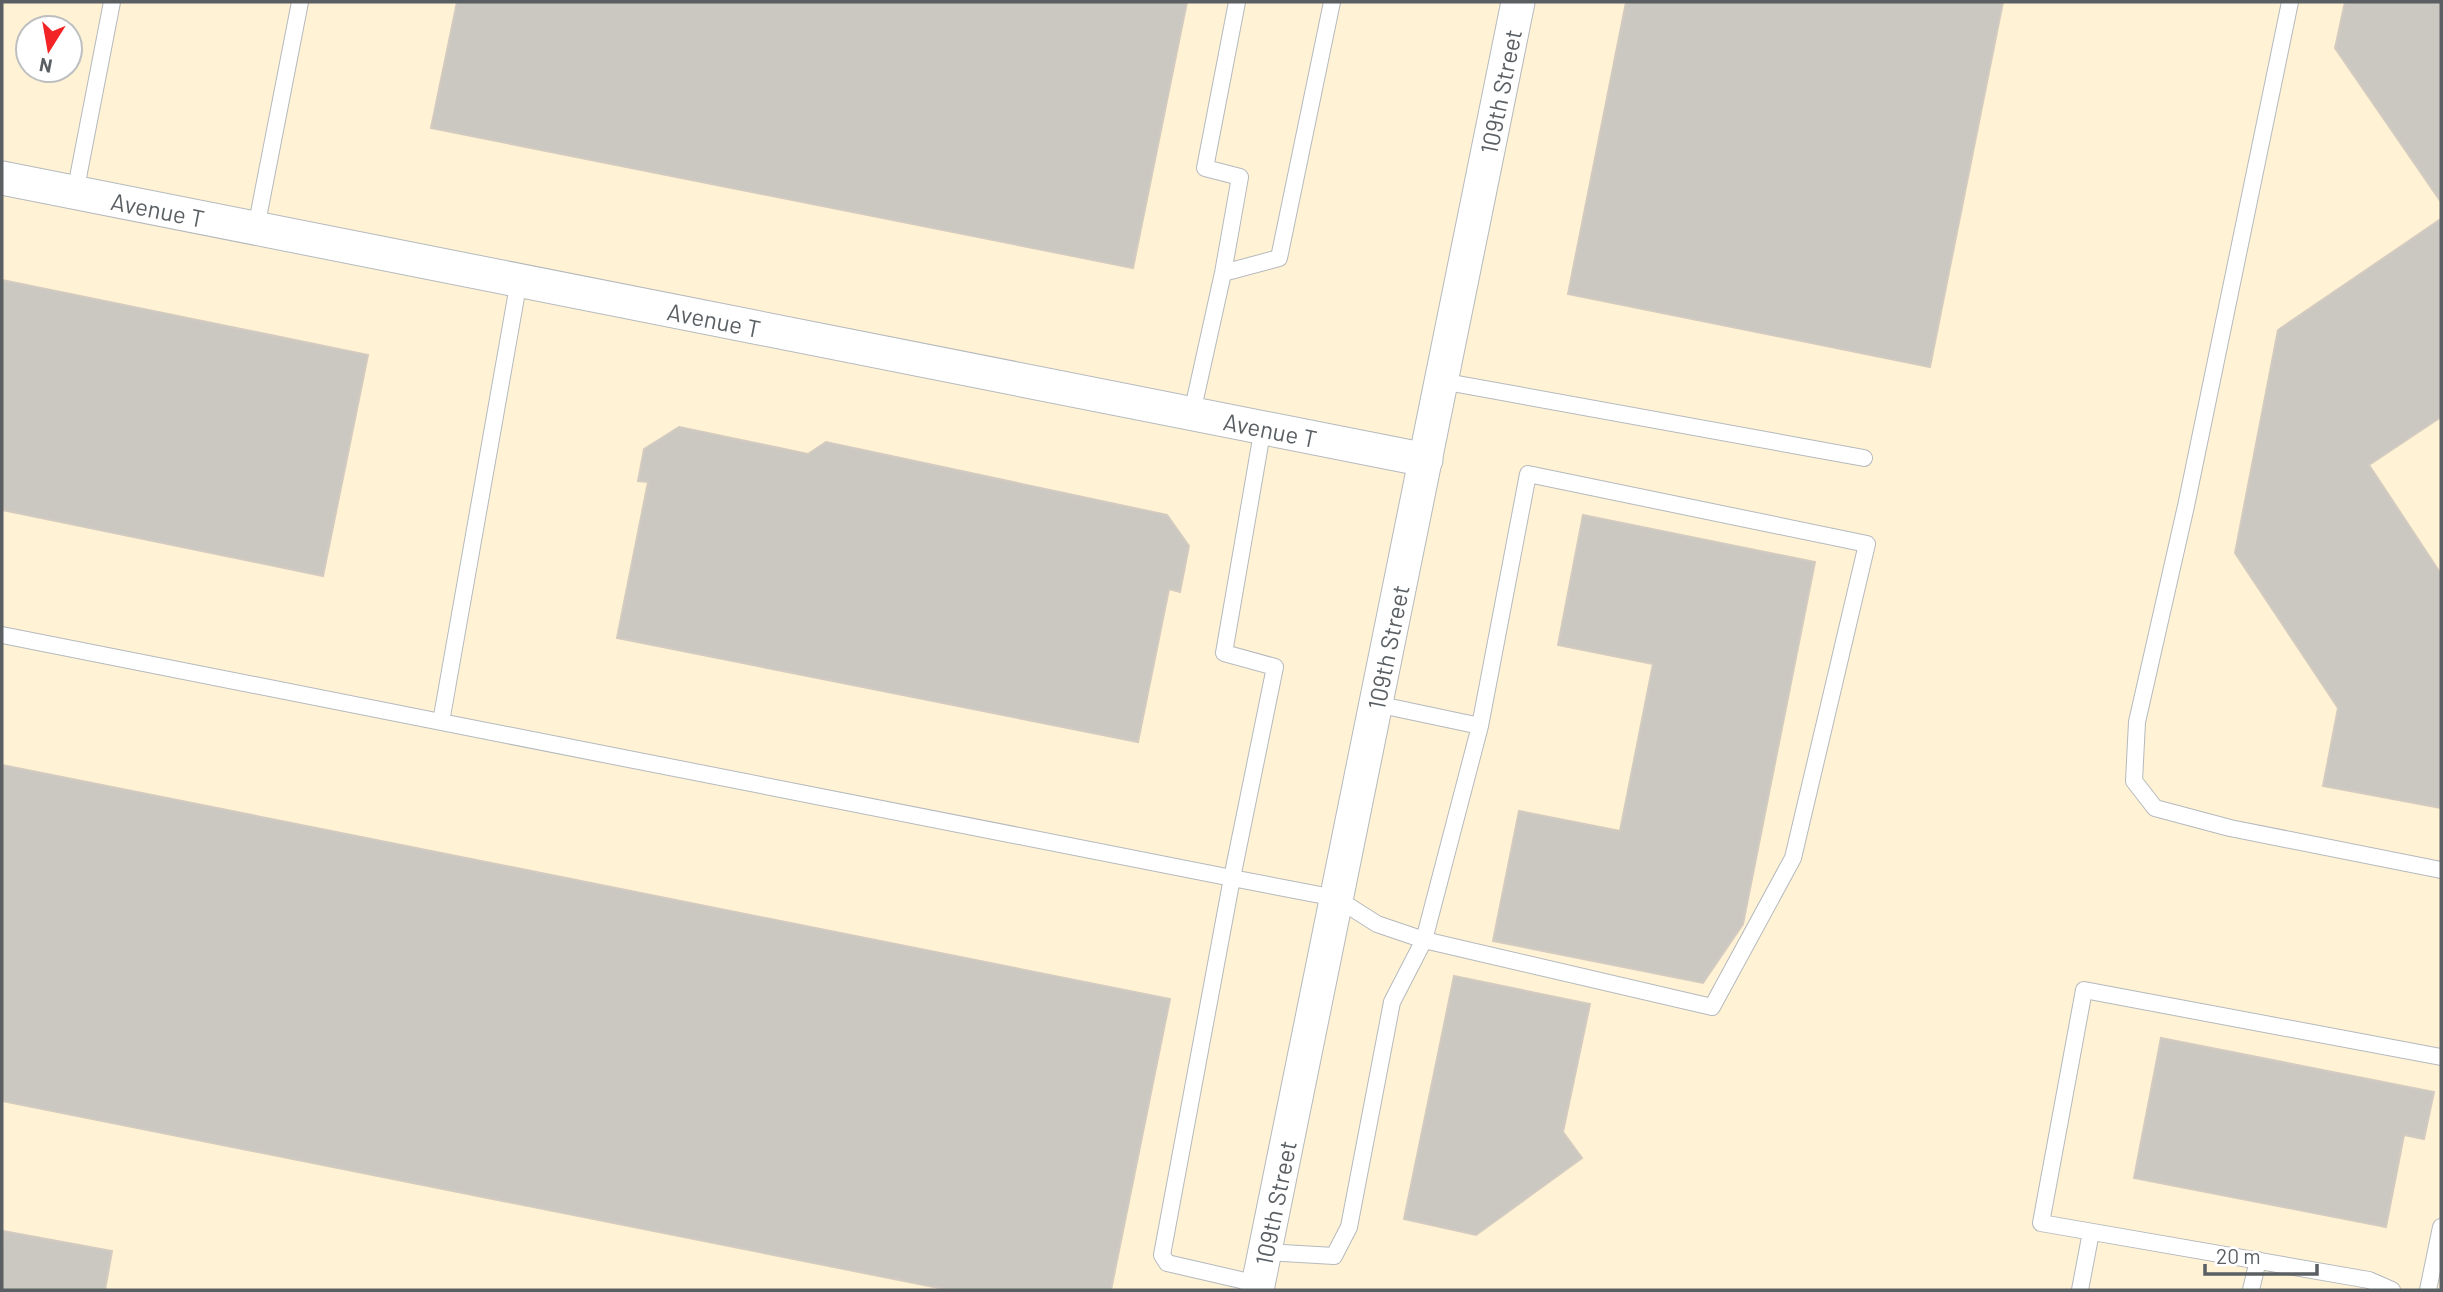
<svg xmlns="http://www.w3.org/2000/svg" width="2443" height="1292" viewBox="0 0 2443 1292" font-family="Barlow,sans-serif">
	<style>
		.commercial { fill: #fff2d5; fill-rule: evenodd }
		.building { fill: #cbc7c1; stroke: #d3cbc0; stroke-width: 2 }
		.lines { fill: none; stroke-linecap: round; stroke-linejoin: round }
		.lane-casing { stroke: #b5b9bd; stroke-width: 18 }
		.street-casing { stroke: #b5b9bd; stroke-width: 35 }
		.lane { stroke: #fff; stroke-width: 16 }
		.street { stroke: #fff; stroke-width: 33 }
		.labels { text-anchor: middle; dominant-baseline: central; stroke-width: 5; stroke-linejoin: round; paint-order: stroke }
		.street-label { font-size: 24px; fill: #5a5f63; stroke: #fff }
	</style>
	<rect width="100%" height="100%" fill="#eeeae2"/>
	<path class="commercial" d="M2,2H2441V1290H2ZM28,28H70V70H28Z"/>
	<path class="building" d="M457,2H1187L1133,268L431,128Z
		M1626,2H2003L1930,367L1568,294Z
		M2345,2H2441V202L2335,48Z
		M2441,219V417L2369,465L2441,574V808L2323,786L2338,708L2235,553L2278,330Z
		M2,280L368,355L323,576L2,510Z
		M679,427L808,454L826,442L1167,515L1189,546L1180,592L1169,589L1138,742L617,638L648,482L638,481L644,449Z
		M1583,515L1815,562L1743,924L1703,983L1493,941L1519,811L1620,831L1653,664L1558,645Z
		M2,765L1170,999L1111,1290H949L2,1101Z
		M1454,976L1590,1004L1563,1132L1582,1158L1476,1235L1404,1219Z
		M2161,1038L2434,1092L2424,1139L2404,1135L2386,1227L2134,1178Z
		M3,1231L112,1251L105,1290H2Z"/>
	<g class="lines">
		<g class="lane-casing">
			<path id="lane" d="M2290,2L2186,506L2137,722L2134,781L2155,808L2230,828L2441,870
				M75,193L112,2
				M256,228L300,2
				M1223,273L1279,258L1332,2
				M1441,381L1864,458
				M1192,413L1223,273L1240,177L1205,168L1237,2
				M2,635L441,722L519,280
				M441,722L1232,878L1275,667L1224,653L1263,427
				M1264,1252L1334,1256L1349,1227L1392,1002L1424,940L1480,726L1376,704
				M1258,1284L1167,1263L1162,1255L1232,878L1336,898L1377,924L1424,940L1712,1007L1793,858L1867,544L1528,474L1480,726
				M2080,1290L2091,1232
				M2251,1290L2258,1260
				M2392,1290L2369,1280L2041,1223L2084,990L2441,1057
				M2428,1290L2441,1227"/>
		</g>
		<g class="street-casing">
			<g id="street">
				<path id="s1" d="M2,178L1426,460"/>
				<path id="s2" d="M1257,1290L1518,2"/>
			</g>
		</g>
		<use href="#lane" class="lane"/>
		<use href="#street" class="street"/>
	</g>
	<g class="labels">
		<g class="street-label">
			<text stroke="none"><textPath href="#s2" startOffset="1223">109th Street</textPath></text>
			<text stroke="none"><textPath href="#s1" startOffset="159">Avenue T</textPath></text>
			<text stroke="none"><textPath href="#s1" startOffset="726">Avenue T</textPath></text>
			<text stroke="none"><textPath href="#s1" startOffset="1293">Avenue T</textPath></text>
			<text stroke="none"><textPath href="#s2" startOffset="656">109th Street</textPath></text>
			<text stroke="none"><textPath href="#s2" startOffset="89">109th Street</textPath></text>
		</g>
	</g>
	<rect width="2443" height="1292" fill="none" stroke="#5a5f63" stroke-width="7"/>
	<g transform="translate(49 49) rotate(191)"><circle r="33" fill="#ffffff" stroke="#bdbfc1" stroke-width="2"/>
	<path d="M0-5L12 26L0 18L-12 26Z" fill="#f22425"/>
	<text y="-10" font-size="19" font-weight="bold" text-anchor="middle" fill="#5a5f63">N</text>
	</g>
	<path d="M2205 1264v10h112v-10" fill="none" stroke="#5a5f63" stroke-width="3.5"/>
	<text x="2216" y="1264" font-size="21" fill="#5a5f63" stroke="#ffffff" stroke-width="5" paint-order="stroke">20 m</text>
</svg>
